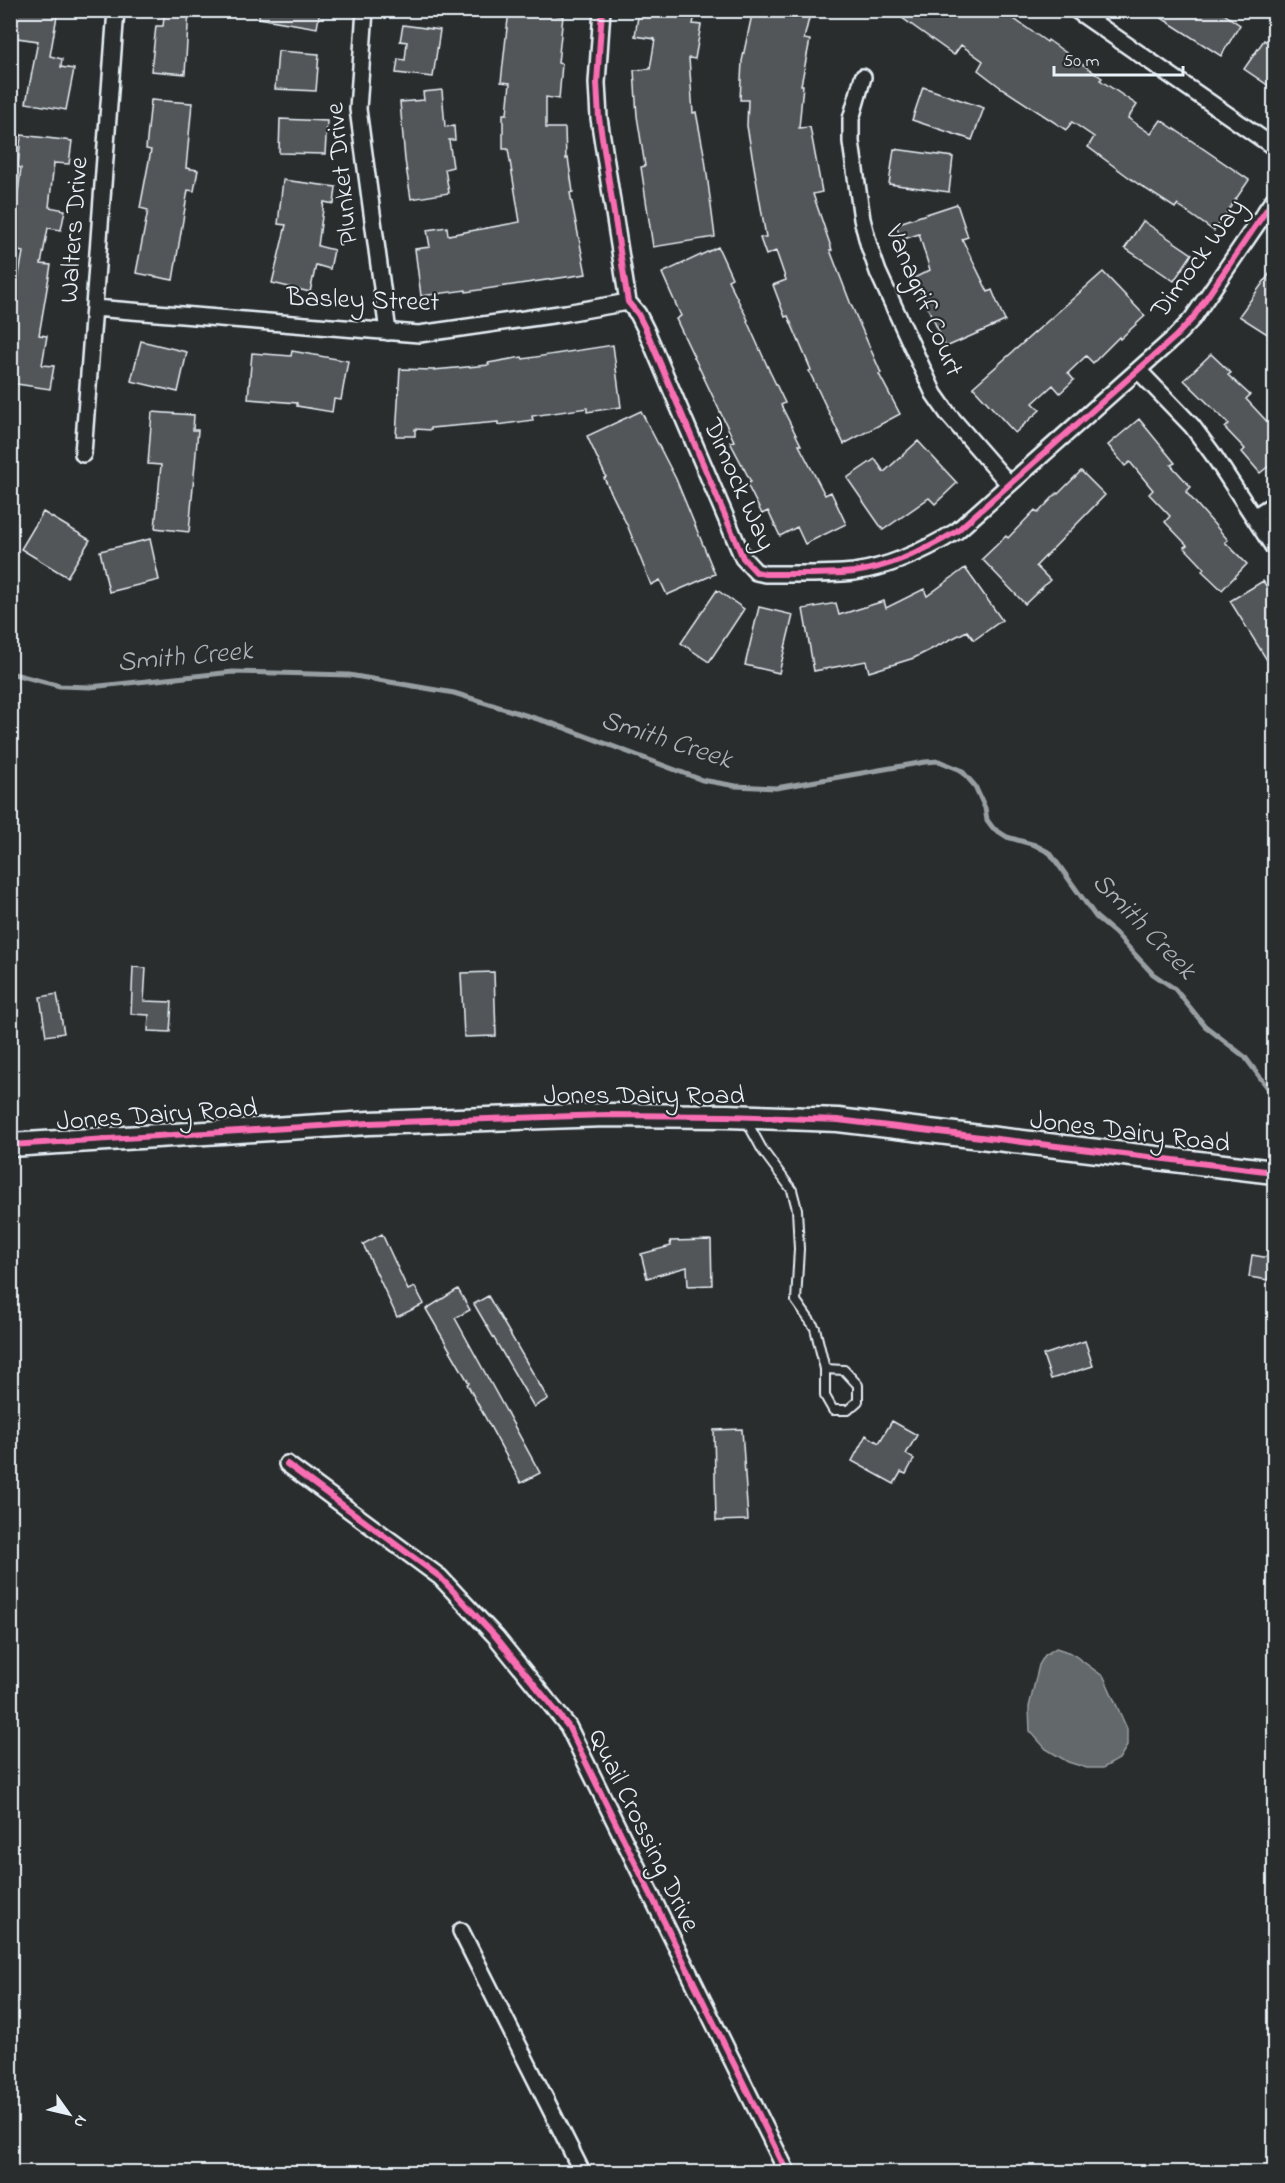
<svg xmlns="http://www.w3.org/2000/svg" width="1285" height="2183" viewBox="0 0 1285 2183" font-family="'Indie Flower',sans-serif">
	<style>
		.water { fill: #63686b; stroke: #989fa3; stroke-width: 1.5 }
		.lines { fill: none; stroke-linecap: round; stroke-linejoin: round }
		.stream { stroke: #989fa3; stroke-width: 5 }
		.building { fill: #535759; stroke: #e8f1f8; stroke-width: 1.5 }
		.lane-casing { stroke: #e8f1f8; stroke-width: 12 }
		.street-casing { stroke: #e8f1f8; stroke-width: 20 }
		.secondary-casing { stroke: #e8f1f8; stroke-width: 27 }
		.lane { stroke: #2a2d2e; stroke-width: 8 }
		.street { stroke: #2a2d2e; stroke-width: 15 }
		.secondary { stroke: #2a2d2e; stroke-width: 22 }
		.cycleway-casing { stroke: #2a2d2e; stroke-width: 10 }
		.cycleway { stroke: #f96db3; stroke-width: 6 }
		.labels { text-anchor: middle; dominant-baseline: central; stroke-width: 4.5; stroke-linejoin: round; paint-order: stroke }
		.street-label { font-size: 27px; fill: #e8f1f8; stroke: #2a2d2e }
		.water-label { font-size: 28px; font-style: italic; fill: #acb3b9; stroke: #2a2d2e }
	</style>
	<rect width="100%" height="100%" fill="#2a2d2e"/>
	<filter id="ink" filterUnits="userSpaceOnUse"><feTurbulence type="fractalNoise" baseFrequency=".0167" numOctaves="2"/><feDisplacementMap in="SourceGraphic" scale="12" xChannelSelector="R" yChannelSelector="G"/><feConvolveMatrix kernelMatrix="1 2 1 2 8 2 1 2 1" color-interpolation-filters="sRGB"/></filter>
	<g filter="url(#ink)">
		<path class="water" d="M1056,1648L1071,1653L1104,1677L1127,1729V1746L1119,1759L1103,1768H1087L1068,1762L1046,1749L1030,1731L1029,1707L1039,1665L1045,1655Z"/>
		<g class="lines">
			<path class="stream" d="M10,673L60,686L90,687L233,672L349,675L454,693L554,724L702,780L736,786L776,788L925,762L939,761L961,770L975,786L985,808L987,820L993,828L1007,837L1035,845L1050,853L1096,917L1115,933L1153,974L1175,989L1205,1026L1245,1057L1274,1096"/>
		</g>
		<path class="building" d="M10,10H58L50,56L62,59L61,67L74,69L66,110L26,103L38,41L10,37Z
			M165,10H189L185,74L151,71L156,26H163Z
			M259,10H320L317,28L259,18Z
			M509,10L563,16L558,63L562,64L559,99L546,97V128H565L566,159L568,158L573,192L570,193L586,274L466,292V290L421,296L415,249L430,247L427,230L447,227L448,235L520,222L508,149H503V114H507L510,83L501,82Z
			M639,10H696L693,24L701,25L695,59L689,58L693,113L696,112L705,159L715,237L653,247L641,167L645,166L637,116L634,70L650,69L655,39L635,36Z
			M753,10H811L804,39L810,40L801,85H803L799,128L810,127L822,192L813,194L832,250H830L850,302L881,373L879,374L900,414L844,444L809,371L811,370L788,316L785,317L773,285L786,280L776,251L766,255L760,238L766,237L747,126L748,100H740L742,61Z
			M891,10H1001L1047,42L1048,40L1065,52L1102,78L1100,80L1137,105L1128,118L1151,134L1161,120L1249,180L1214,231L1177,205L1175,208L1138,184L1088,147L1094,137L1072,122L1066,130L1000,87L978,70L983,61L961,45L954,55Z
			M1149,10H1218L1240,25L1221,56Z
			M403,25L440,30L433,77L396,73L398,59L405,60L407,42L400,41Z
			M1264,40L1275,47V90L1244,69Z
			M278,51L319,54L316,91L275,89Z
			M923,87L984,108L972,140L912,120Z
			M442,90L445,127L454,126L455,140H449L453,167L445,169L449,193L411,199L405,160L400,102L424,100L423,92Z
			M151,100L192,103L186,168L198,170L194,191L188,190L173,280L136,273L148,210L140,208L151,150L146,149Z
			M280,119L327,121L325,154L279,153Z
			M21,135L72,141L69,164L54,163L49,207L65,210L61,230L48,228L41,264L51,265L39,335L47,336L42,365L54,366L50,389L10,383V323L23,252L10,249V199L17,201L21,168L18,167Z
			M894,149L953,157L949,192L889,184Z
			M283,180L336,187L334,204L324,202L318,246L334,250L330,269L316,265L310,292L272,283L286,225L278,224Z
			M957,204L968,237L962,239L988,292L992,290L1005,321L946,347L914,278L930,270L919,234L901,240L896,224Z
			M1143,221L1192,254L1174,281L1125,248Z
			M718,247L732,278L728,280L748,320L747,321L770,372L785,403L781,405L801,445H799L825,495L831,492L846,524L805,544L797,527L780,536L768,511L762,514L747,484L751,482L730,442L734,441L676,319L681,316L662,273Z
			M1275,266V339L1239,316Z
			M1103,272L1145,316L1120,339L1119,337L1093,363L1086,356L1068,373L1074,380L1060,393L1053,385L1033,403L1040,410L1015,433L973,387Z
			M141,341L187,352L178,392L131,381Z
			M613,345L621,407L587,412V408L532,416L533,420L498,425V422L431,428V430L415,429V436H396L400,369L433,370L489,365L488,363L522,357L523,359Z
			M292,351L348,361L341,400L334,399L332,412L297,406V403L248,399L252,353L291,356Z
			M1211,354L1231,373L1228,375L1250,395L1246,399L1275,430V461L1260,473L1242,452L1245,449L1225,428L1229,424L1184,380Z
			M641,411L676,479L715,574L667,595L660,580L651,585L628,527L604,478L606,477L587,436Z
			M152,412L194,415L193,430H198L189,532L155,528L161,465L148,464Z
			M1139,419L1175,463L1171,465L1191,487L1186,492L1228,540L1225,542L1247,564L1222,590L1202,571L1204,568L1184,547L1187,545L1165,522L1170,516L1149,494L1153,490L1130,462L1125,466L1108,445Z
			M918,441L957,483L935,504L929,498L883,530L847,478L875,459L884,472Z
			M1081,471L1105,495L1036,566L1050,580L1025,604L982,559L1006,536L1008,538L1035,510L1038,513L1057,493L1058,494Z
			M43,512L90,540L67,577L21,549Z
			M150,539L159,580L109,592L100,551Z
			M965,568L1002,620L974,640L967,631L914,658L869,672L866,661L814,671L803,609L836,603L839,615L884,601L886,608L924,589L927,596Z
			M1263,581L1275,599V673L1230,601Z
			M717,590L744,609L709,662L681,643Z
			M759,607L793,615L779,673L745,665Z
			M133,967L146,968L144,1001L172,1002L170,1032L148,1031L149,1015L131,1014Z
			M494,972L496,1036L464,1037L461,973Z
			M57,994L64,1033L46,1036L40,997Z
			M382,1234L408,1290L415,1287L424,1304L397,1317L363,1244Z
			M711,1240L712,1285L688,1286L687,1267L647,1278L641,1254L671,1246L670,1241Z
			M1252,1255L1275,1259V1281L1249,1277Z
			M458,1289L470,1310L455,1318L540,1473L521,1483L467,1384L469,1383L426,1309Z
			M488,1296L548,1399L534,1407L474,1304Z
			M1085,1341L1093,1366L1051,1379L1043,1355Z
			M892,1421L917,1435L906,1454L914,1459L906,1474L901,1472L894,1484L852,1461L866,1435L879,1443Z
			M742,1429L748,1520L716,1521L714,1430Z"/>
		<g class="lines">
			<g class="lane-casing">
				<path id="lane" d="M746,1120L763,1151L792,1190L797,1209L799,1249L796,1301L815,1328L825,1369V1396L833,1410H848L858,1401V1385L844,1370L825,1369"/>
			</g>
			<g class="street-casing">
				<path id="street" d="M365,10L358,109L388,332
					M602,10L597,83L599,118L628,302L638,314L646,330L743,558L756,572L765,574C795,574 824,575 854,572C890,567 926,550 957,531L1175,337L1192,319L1274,199
					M1076,10L1274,147
					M863,77L851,119V142L862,219L869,246L878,272L934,394L948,414L1009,484
					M94,308L419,334L566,313L628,302
					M1138,370L1192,426L1212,453L1274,548
					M83,454L116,10
					M1254,517L1274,504
					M287,1464L440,1577L496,1637L568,1726L787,2172
					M461,1931L582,2172"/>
			</g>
			<g class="secondary-casing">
				<path id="secondary" d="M10,1145L369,1123L606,1115L727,1116L838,1120L1274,1172"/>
			</g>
			<use href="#lane" class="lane"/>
			<use href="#street" class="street"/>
			<use href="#secondary" class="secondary"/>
			<g class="cycleway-casing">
				<path id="cycleway" d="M602,10L597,83L599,118L628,302L638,314L646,330L743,558L756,572L765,574C795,574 824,575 854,572C890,567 926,550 957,531L1175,337L1192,319L1274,199
					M10,1145L369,1123L606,1115L727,1116L838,1120L1274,1172
					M287,1464L440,1577L496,1637L568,1726L787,2172"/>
			</g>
			<use href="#cycleway" class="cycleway"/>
		</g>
	</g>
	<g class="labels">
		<g class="street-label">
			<text transform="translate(343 174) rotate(-96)">Plunket Drive</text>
			<text transform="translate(75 230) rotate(-86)">Walters Drive</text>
			<text transform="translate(1199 259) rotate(-54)">Dimock Way</text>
			<text transform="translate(363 301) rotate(2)">Basley Street</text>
			<text transform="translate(923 301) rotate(67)">Vanagrif Court</text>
			<text transform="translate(738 485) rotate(66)">Dimock Way</text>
			<text x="644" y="1096">Jones Dairy Road</text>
			<text transform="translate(157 1116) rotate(-4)">Jones Dairy Road</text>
			<text transform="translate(1130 1133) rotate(7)">Jones Dairy Road</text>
			<text transform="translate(643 1831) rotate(64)">Quail Crossing Drive</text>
		</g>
		<g class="water-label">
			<text transform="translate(185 658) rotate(-5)">Smith Creek</text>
			<text transform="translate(666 741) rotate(18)">Smith Creek</text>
			<text transform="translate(1143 927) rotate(46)">Smith Creek</text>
		</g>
	</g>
	<rect width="1285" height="2183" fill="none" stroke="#2a2d2e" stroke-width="36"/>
	<rect x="18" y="18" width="1249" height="2147" fill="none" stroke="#e8f1f8" stroke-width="2" filter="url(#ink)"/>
	<g transform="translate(69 2114) rotate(124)" stroke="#2a2d2e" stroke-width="4.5" paint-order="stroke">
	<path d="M0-4.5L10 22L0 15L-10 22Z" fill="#e8f1f8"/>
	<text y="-9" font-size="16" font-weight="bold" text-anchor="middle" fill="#e8f1f8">N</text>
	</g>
	<path d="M1054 66v9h129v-9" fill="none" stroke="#e8f1f8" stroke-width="3"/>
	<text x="1063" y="66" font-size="18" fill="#e8f1f8" stroke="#2a2d2e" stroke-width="4.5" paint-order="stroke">50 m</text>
</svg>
